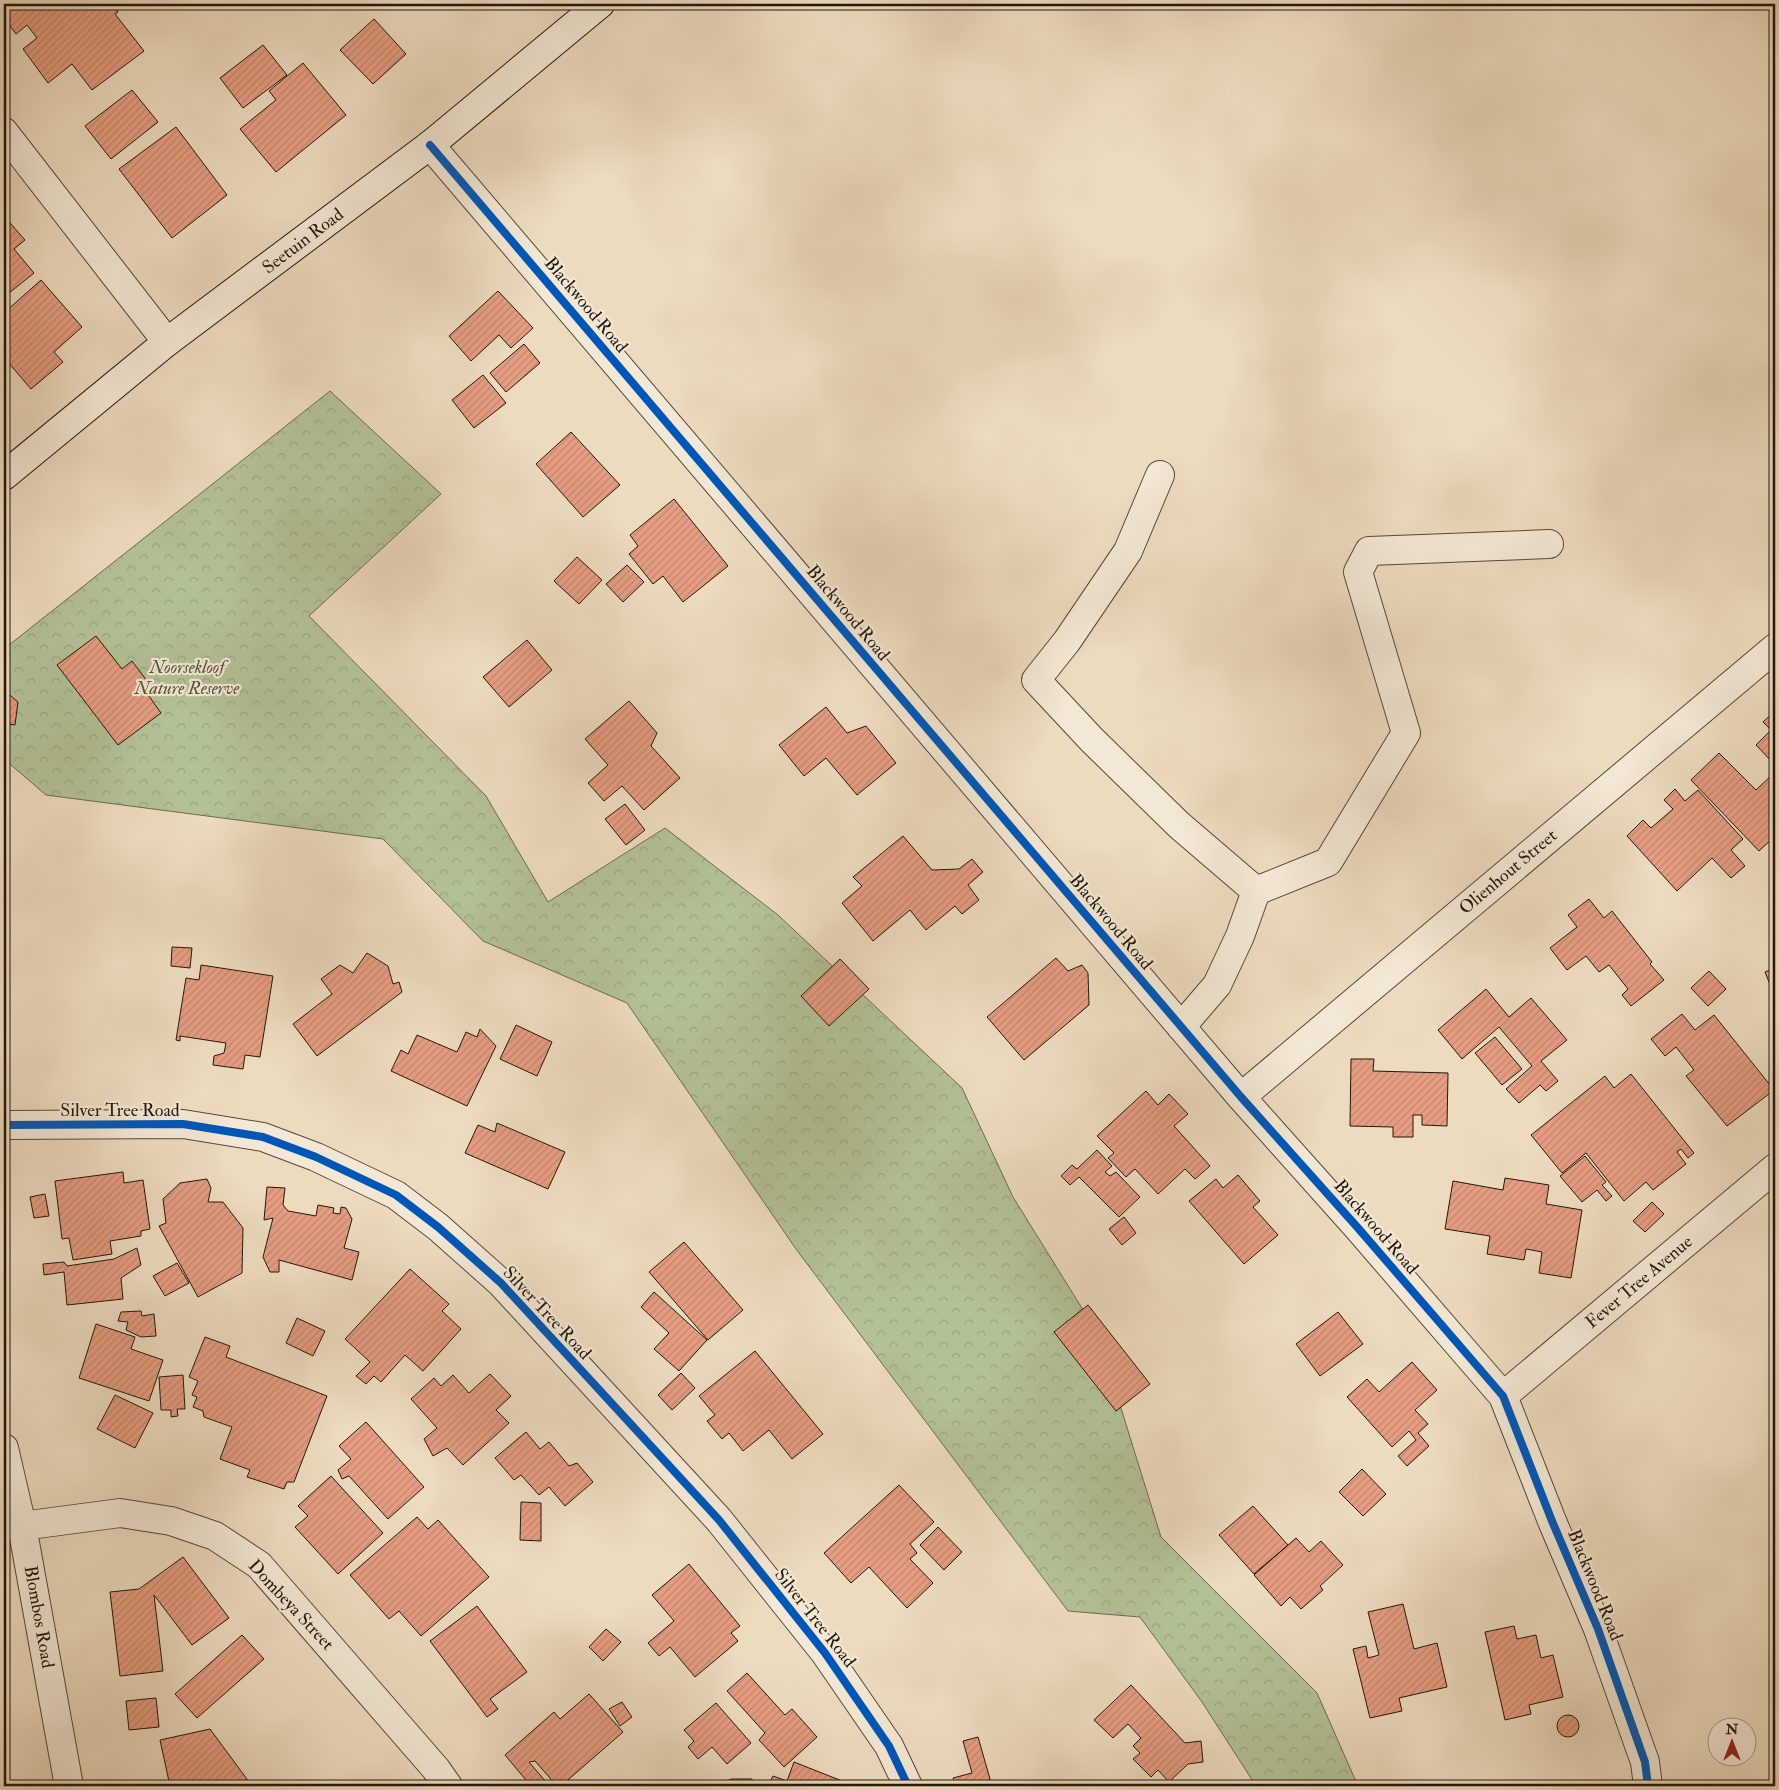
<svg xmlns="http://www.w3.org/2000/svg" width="1779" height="1790" viewBox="0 0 1779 1790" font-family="'IM FELL Double Pica',serif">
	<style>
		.park { fill: url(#park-crowns); stroke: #6b6c50 }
		.building { fill: url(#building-hatch); stroke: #23160b }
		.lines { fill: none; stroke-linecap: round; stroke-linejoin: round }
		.street-casing { stroke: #564738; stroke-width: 30 }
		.secondary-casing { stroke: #23160b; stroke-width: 30 }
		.street { stroke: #f3e8d5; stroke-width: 28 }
		.secondary { stroke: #f3e8d5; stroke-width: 28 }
		.cycleway-casing { stroke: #f3e8d5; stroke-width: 11 }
		.cycleway { stroke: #0057b8; stroke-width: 8 }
		.labels { text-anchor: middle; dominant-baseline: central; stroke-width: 4.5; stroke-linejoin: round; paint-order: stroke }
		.street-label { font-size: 18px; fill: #23160b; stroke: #f3e8d5 }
		.park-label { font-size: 18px; font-style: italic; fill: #55523c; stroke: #f3e8d5 }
	</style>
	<defs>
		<pattern id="park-crowns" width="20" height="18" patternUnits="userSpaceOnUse" patternTransform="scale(1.25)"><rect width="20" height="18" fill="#b3c196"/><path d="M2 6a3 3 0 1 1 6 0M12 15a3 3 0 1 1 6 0" fill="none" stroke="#9aa580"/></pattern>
		<pattern id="building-hatch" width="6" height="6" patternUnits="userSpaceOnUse" patternTransform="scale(1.25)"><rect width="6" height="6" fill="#e69d81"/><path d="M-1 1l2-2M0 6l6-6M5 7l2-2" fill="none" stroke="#c5866e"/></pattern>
	</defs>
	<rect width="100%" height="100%" fill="#eddbbe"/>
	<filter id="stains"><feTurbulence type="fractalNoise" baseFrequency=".004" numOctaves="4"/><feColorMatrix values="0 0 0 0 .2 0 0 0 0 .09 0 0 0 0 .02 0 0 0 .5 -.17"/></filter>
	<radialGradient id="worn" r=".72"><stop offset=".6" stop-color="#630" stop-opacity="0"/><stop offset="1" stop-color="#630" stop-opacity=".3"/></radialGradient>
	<path class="park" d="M330,391L441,494L309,616L486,796L548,902L665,828L778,915L962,1088L1013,1197L1098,1334L1161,1537L1317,1693L1358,1786H1256L1202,1702L1140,1617L1068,1611L796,1249L627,1003L483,941L383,839L46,795L4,759V649Z"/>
	<path class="building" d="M4,4H112L118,12L115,14L144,51L92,90L72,64L48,83L23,49L37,38L27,25L16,34L4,18Z
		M374,19L406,54L373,84L340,50Z
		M263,45L287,75L243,108L220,78Z
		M303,63L346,115L276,172L240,129L276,100L269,91Z
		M132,90L158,122L111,159L85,126Z
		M176,127L227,195L172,238L119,169Z
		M4,159L10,166L4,171Z
		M4,216L25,240L14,249L34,273L4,297Z
		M41,280L82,327L54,352L63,362L31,389L7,361L4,364V313Z
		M498,291L533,328L511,348L499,335L471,361L449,336Z
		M524,344L540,363L506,392L490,373Z
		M483,375L506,403L474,428L452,400Z
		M571,432L620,485L583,517L536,464Z
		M674,499L728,566L683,602L663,576L653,584L629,554L638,546L630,535Z
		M577,557L602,580L579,604L554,581Z
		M627,565L644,582L623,602L606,584Z
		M96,636L122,669L132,661L147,681L144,689L161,713L118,745L57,665Z
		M527,640L552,670L509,707L483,677Z
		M4,690L18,702L15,725L8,724L7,731H4Z
		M629,701L657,733L651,746L680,778L644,810L622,786L604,801L588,783L608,765L585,739Z
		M826,707L847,733L866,726L896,763L857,795L826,758L804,776L779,745Z
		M1775,711V765L1756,745L1771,730L1763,722Z
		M1719,753L1756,790L1775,772V836L1759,851L1691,780Z
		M1675,789L1685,801L1698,790L1743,839L1731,850L1745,866L1731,878L1712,858L1677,891L1627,836L1643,820L1651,828L1673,809L1664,800Z
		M625,804L645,830L626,845L605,819Z
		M903,836L932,870L959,869L972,859L983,872L968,885L979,900L962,914L955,906L926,930L910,910L873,941L842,903L862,886L853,877Z
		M1589,899L1604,918L1612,911L1652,962L1650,964L1664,980L1631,1006L1622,995L1628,989L1609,965L1599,972L1586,956L1567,970L1550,948L1577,927L1568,915Z
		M172,947L192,948L190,968L171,966Z
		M367,953L388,966L393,984L399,982L402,992L317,1056L293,1024L332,994L321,979L340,965L353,973Z
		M1056,958L1068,971L1082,965L1088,973L1089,1005L1024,1060L987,1017Z
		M840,959L869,989L829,1026L801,996Z
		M201,965L273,976L260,1057L245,1055L243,1069L213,1065L214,1056L224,1053L226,1043L180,1036V1041L176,1040L186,978L199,980Z
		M1775,968V997L1765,972Z
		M1709,971L1726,989L1708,1006L1691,988Z
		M1486,989L1509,1017L1531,998L1567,1040L1541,1061L1558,1081L1546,1091L1540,1085L1519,1103L1506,1089L1532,1066L1499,1027L1462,1059L1438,1030Z
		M1682,1014L1695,1030L1714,1015L1774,1090L1727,1126L1686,1076L1694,1070L1676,1047L1665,1056L1651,1039Z
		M516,1025L552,1042L537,1076L500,1059Z
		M480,1029L496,1046L467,1106L391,1071L401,1050L408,1054L417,1035L457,1052L466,1032L477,1037Z
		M1495,1037L1522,1069L1502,1085L1475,1053Z
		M1351,1059H1374L1373,1071L1448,1073L1447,1126L1422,1125V1115H1413V1137H1393V1127L1350,1126Z
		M1631,1074L1694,1153L1688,1158L1681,1149L1677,1152L1686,1164L1653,1190L1646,1182L1624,1201L1586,1153L1562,1173L1531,1135L1605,1076L1614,1088Z
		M1146,1091L1158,1105L1169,1094L1188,1114L1174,1126L1210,1166L1195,1179L1185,1169L1158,1194L1135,1169L1126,1177L1108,1158L1114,1153L1097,1136Z
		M497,1123L565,1152L548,1189L465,1153L478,1125L495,1132Z
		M1097,1150L1112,1166L1105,1172L1110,1176L1116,1172L1140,1197L1119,1217L1079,1177L1070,1185L1061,1176L1072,1165L1077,1169Z
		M1585,1156L1606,1182L1602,1185L1612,1196L1606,1201L1597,1190L1582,1202L1560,1176Z
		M123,1172L124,1183L143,1180L150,1229L141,1231V1236L110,1241L112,1254L73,1260L69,1238L62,1239L55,1181Z
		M1238,1175L1260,1201L1253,1207L1278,1235L1244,1264L1189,1201L1216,1179L1223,1188Z
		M1505,1178L1549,1185L1546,1204L1582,1210L1571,1278L1539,1273L1542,1252L1526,1249L1524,1260L1487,1254L1490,1236L1445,1229L1453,1181L1503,1190Z
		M207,1179L211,1188L208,1202H223L243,1228L242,1273L198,1297L159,1226L166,1223L163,1199L180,1183Z
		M267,1187L285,1188L283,1205L288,1211L316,1216L318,1205L334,1208L333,1213L340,1214L341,1207L346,1208L352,1219L344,1248L359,1252L352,1280L279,1260V1272H270L263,1257L273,1218L264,1220Z
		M45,1194L49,1216L34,1218L30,1197Z
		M1652,1202L1664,1214L1645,1232L1633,1221Z
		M1124,1217L1136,1233L1122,1245L1109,1229Z
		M684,1242L743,1310L708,1340L649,1272Z
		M137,1248L141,1265L121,1278L123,1299L67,1305L64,1272L44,1275L43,1264L64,1262L67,1266L114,1259Z
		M177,1263L189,1283L165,1296L153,1276Z
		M410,1269L449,1304L442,1311L461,1329L423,1371L405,1355L381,1382L374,1376L366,1384L356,1376L370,1362L345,1339Z
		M654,1292L707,1340L679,1371L654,1349L669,1333L641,1307Z
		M1088,1305L1150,1384L1116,1411L1054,1332Z
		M141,1311L142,1316L154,1314L156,1336L141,1337L126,1330L128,1322L118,1321L121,1312Z
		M1338,1312L1363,1344L1320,1376L1296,1344Z
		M297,1318L325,1331L313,1356L286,1343Z
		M96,1324L135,1337L131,1349L163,1360L149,1401L79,1378Z
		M205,1337L230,1346L226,1357L327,1396L294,1482H287L284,1489L247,1477L250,1470L220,1459L232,1427L204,1417L203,1411L193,1407L197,1397L192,1395L198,1381L189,1377Z
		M755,1351L823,1434L792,1459L769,1430L743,1451L729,1433L722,1439L707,1421L715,1415L699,1396Z
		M1412,1362L1437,1390L1415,1410L1428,1424L1418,1433L1429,1446L1407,1466L1398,1456L1416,1440L1409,1431L1392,1447L1347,1397L1367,1379L1379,1392Z
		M681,1373L695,1388L672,1410L658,1395Z
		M490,1374L511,1396L496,1410L509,1423L463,1465L447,1448L433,1456L424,1439L437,1428L411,1399L434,1378L441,1386L453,1375L469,1393Z
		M183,1375L185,1409H177L178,1416L171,1417V1410H161L159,1377Z
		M115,1395L153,1413L135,1448L97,1429Z
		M366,1422L424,1487L388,1519L349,1476L342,1479L338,1470L351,1459L339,1446Z
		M526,1432L540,1449L549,1442L569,1466L577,1463L593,1482L565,1506L549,1487L539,1495L521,1475L514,1480L495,1458Z
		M1362,1469L1386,1494L1363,1516L1339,1492Z
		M331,1476L383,1533L338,1574L295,1527L308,1516L298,1506Z
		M899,1485L934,1522L910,1544L917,1553L910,1559L933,1583L907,1608L869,1567L851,1583L824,1553Z
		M521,1502L541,1503V1541L520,1540Z
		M1253,1506L1288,1545L1254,1574L1219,1535Z
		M417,1517L428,1529L438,1520L489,1577L421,1636L399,1611L389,1619L350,1575Z
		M938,1527L962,1552L944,1570L920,1545Z
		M1296,1538L1309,1552L1321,1541L1343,1565L1320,1586L1323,1590L1301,1609L1290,1597L1281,1606L1254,1575Z
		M183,1557L229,1618L192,1645L154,1595L163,1671L120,1676L110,1592L139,1589Z
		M689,1564L740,1626L731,1633L738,1641L695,1677L670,1647L659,1656L648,1643L674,1621L652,1595Z
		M1403,1604L1414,1649L1437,1643L1447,1687L1399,1698L1402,1711L1370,1718L1353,1649L1366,1646L1368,1658L1379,1655L1368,1612Z
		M477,1606L527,1672L490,1699L498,1709L487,1717L430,1641Z
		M1514,1626L1517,1639L1536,1635L1541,1658L1553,1655L1563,1697L1529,1705L1531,1714L1505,1720L1485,1632Z
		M606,1629L621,1642L603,1661L589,1647Z
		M242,1635L264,1659L197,1718L175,1694Z
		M747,1673L785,1715L792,1709L817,1737L784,1767L759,1740L765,1733L727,1691Z
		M1131,1685L1185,1743L1201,1741L1203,1762L1188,1764L1169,1782L1158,1770L1151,1777L1133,1759L1140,1753L1133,1746L1141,1738L1128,1724L1113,1738L1094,1720Z
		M589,1694L623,1732L561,1786H557L535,1761L529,1762L547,1783L543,1786H531L505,1755L554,1712L560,1719Z
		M156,1698L159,1727L129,1730L126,1701Z
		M622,1702L632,1717L620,1726L609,1709Z
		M716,1703L751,1743L727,1764L712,1747L698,1759L688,1747L694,1741L684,1730Z
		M1557 1726a11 11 0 1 1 22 0a11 11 0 1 1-22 0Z
		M210,1729L252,1786H170L160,1740Z
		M4,1734L10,1764L4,1763Z
		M978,1737L992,1786H956L953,1778L972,1773L963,1741Z
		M794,1762L842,1781L840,1786H768L773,1776L787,1781Z
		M732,1779H752L754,1786H709Z"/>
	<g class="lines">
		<g class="street-casing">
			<path id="street" d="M4,132L167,342
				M430,145L1241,1097L1358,1228L1503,1396L1552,1521L1598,1629L1645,1762L1648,1786
				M1160,475L1128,551L1067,641L1036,680L1092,740L1179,825L1256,891L1328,862L1406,733L1358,572L1369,551L1549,544
				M1181,1027L1217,985L1240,936L1256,891
				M1241,1097L1775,648
				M4,1125L183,1124L263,1137L316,1157L396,1195L438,1227L501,1283L719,1520L825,1653L889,1746L908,1786
				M1503,1396L1775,1168
				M4,1448L22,1526L69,1786
				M22,1526L120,1513L171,1521L215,1536L259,1565L436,1769L448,1786"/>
		</g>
		<g class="secondary-casing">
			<path id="secondary" d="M4,476L167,342L430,145L600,4"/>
		</g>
		<use href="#street" class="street"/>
		<use href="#secondary" class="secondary"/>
		<g class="cycleway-casing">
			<path id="cycleway" d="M430,145L1241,1097L1358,1228L1503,1396L1552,1521L1598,1629L1645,1762L1648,1786
				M4,1125L183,1124L263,1137L316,1157L396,1195L438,1227L501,1283L719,1520L825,1653L889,1746L908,1786"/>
		</g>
		<use href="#cycleway" class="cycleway"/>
	</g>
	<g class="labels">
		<g class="street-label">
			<text transform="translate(303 241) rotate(-37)">Seetuin Road</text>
			<text transform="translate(586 305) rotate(50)">Blackwood Road</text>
			<text transform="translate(848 613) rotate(50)">Blackwood Road</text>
			<text transform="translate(1508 872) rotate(-40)">Olienhout Street</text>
			<text transform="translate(1111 922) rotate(50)">Blackwood Road</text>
			<text x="120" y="1110">Silver Tree Road</text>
			<text transform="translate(1376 1227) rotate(49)">Blackwood Road</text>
			<text transform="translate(1639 1282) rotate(-40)">Fever Tree Avenue</text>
			<text transform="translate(547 1313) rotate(47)">Silver Tree Road</text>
			<text transform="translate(1595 1585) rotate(68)">Blackwood Road</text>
			<text transform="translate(291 1605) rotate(47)">Dombeya Street</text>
			<text transform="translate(39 1617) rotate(80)">Blombos Road</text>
			<text transform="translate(815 1618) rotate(52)">Silver Tree Road</text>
		</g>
		<g class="park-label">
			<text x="187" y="667">Noorsekloof<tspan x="187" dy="21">Nature Reserve</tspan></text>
		</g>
	</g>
	<rect width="1779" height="1790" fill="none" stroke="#eddbbe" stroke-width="20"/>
	<rect x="5" y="5" width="1769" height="1780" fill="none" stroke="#23160b" stroke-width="2.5"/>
	<rect x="10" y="10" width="1759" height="1770" fill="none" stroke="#23160b"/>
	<g transform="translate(1732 1742)"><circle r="24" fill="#f3e8d5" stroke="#a09484"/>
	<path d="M0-4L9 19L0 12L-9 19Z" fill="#8f2418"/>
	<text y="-8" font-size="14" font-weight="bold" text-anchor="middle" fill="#23160b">N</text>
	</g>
	<rect width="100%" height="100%" filter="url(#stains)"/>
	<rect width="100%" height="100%" fill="url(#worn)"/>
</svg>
